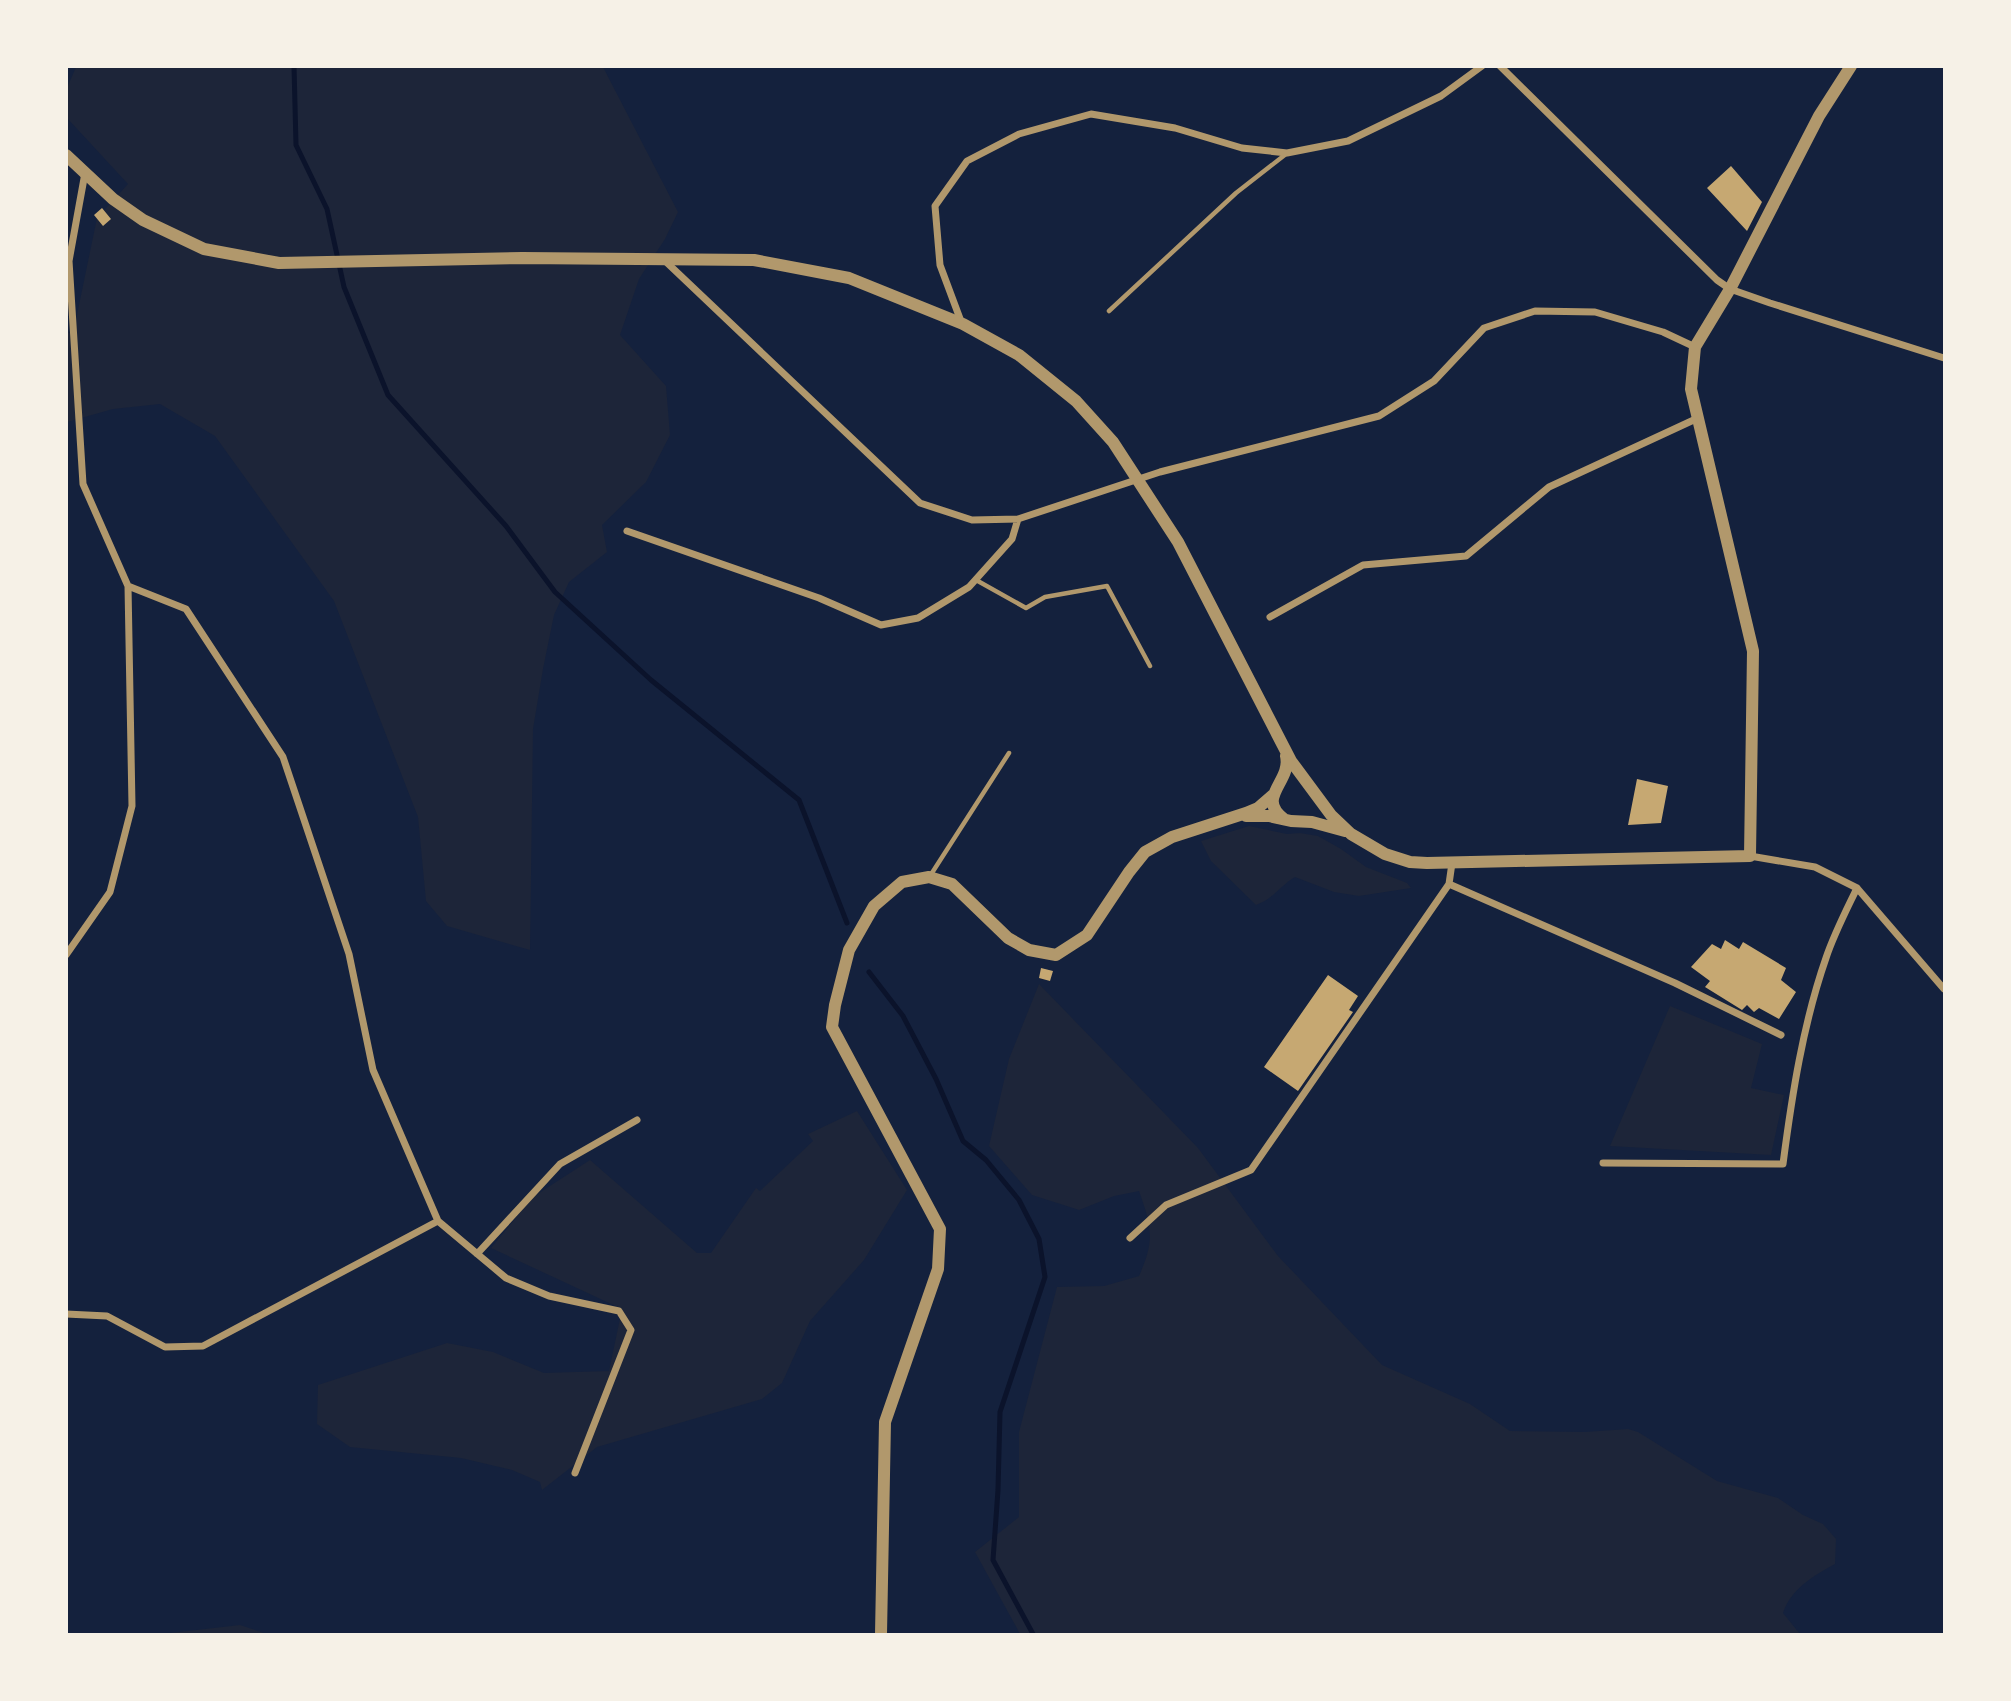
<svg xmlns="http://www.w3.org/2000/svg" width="2011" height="1701" viewBox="0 0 2011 1701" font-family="'Fira Sans Condensed',sans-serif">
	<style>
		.green { fill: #1d2539 }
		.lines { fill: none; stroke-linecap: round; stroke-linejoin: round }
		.stream { stroke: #0b132b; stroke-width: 5 }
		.building { fill: #c6a872 }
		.service { stroke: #b1986c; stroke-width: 4.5 }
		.minor { stroke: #b1986c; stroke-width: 7 }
		.tertiary { stroke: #b1986c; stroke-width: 12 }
	</style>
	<rect width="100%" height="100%" fill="#14213d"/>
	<path class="green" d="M76,67H603L678,212L665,239L639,279L620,335L666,386L670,435L646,482L602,525L607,552L569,582L554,615L543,669L533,729L530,950L447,926L426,901L418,817L334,601L215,436L160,404L113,409L67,422V334L74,329L97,218L128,184L67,118V88Z
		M1249,826L1287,834L1300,833L1318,836L1341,849L1366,867L1407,883L1411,888L1359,896L1334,892L1295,877C1280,886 1273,899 1256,905L1211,861L1201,841Z
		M1039,984L1198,1148L1278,1256L1382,1365L1470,1404L1510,1431L1585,1432L1628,1429L1638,1432L1717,1481L1778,1498L1803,1515L1823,1524L1836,1539L1835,1564C1813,1576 1791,1589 1783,1613L1800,1634H1020L975,1552L1019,1517V1432L1057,1287L1104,1286L1139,1276C1155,1240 1152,1228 1139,1191L1114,1196L1079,1210L1073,1208L1032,1195L989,1146L1009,1059Z
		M1670,1006L1762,1044L1751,1088L1784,1095L1771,1155L1610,1146Z
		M857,1111L907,1190L864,1260L810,1321L782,1383L762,1399L597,1447L542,1490L540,1482L512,1470L461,1458L350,1447L317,1424L318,1385L447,1343L493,1352L544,1373L609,1371L622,1309L491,1248L533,1197L590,1160L697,1253H711L756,1188L760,1191L813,1141L808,1134Z
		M240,1625L267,1634H162Z"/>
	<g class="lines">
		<path class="stream" d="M294,66L296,145L327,209L344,287L388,395L506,526L555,592L651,680L799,800L847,923
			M869,972L903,1016L936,1079L963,1141L986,1160L1019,1200L1039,1239L1045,1277L1000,1412L998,1490L993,1560L1033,1634"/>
	</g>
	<path class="building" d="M1731,166L1762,202L1747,231L1707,188Z
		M102,208L111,219L103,226L94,215Z
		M1637,779L1668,786L1661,823L1628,825Z
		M1725,940L1739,949L1743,942L1786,968L1781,980L1796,992L1779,1019L1759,1008L1754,1012L1747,1005L1742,1010L1705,987L1710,981L1691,967L1712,944L1721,949Z
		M1041,968L1053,971L1050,981L1039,978Z
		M1328,975L1358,996L1349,1010L1353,1012L1298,1091L1264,1067Z"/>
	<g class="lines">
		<path class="service" d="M1109,311L1236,193L1286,154
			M976,580L1026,608L1045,597L1107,586L1150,666
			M930,876L1009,753"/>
		<path class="minor" d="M1500,66L1717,280L1730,289L1770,303L1944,358
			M663,259L920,503L972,520L1018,519L1160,472L1379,416L1434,381L1484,328L1535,311L1595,312L1663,332L1695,347
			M962,324L940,265L935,206L967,161L1019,134L1091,114L1175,128L1242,148L1287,153L1348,141L1441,96L1482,66
			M627,531L819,598L881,625L918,618L969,587L1012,539L1018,519
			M128,586L186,609L283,757L349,954L373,1070L438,1221L506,1278L549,1296L619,1311L631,1330L575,1473
			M1270,617L1363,565L1466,556L1549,487L1698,418
			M1750,856L1815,867L1857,888L1944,989
			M1449,884L1675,983L1781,1035
			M66,955L110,892L132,806L128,586L83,484L69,261L85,173
			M1603,1163L1783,1164C1792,1095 1803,1024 1826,958C1834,934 1846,911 1857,888
			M1130,1238L1166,1205L1251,1170L1449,884L1452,863
			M477,1254L560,1164L637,1120
			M66,1314L107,1316L165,1347L203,1346L438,1221"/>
		<path class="tertiary" d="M66,155L113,199L143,220L204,249L279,263L522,258L754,260L849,278L963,324L1019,355L1076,401L1113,442L1178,542L1291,761L1331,815L1351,834L1385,854L1410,862L1427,863L1750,856L1753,651L1691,389L1695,347L1730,289L1819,116L1851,66
			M1246,816H1269L1291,821L1312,822L1345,831
			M1284,819C1255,797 1292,782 1286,756
			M881,1634L885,1422L938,1269L940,1229L832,1027L835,1005L849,950L874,906L902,882L929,877L952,884L1008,938L1029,950L1056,955L1087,935L1129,872L1145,852L1172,837L1246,813L1258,808L1273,795"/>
	</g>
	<rect width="2011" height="1701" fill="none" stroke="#f6f1e7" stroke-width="136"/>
</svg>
